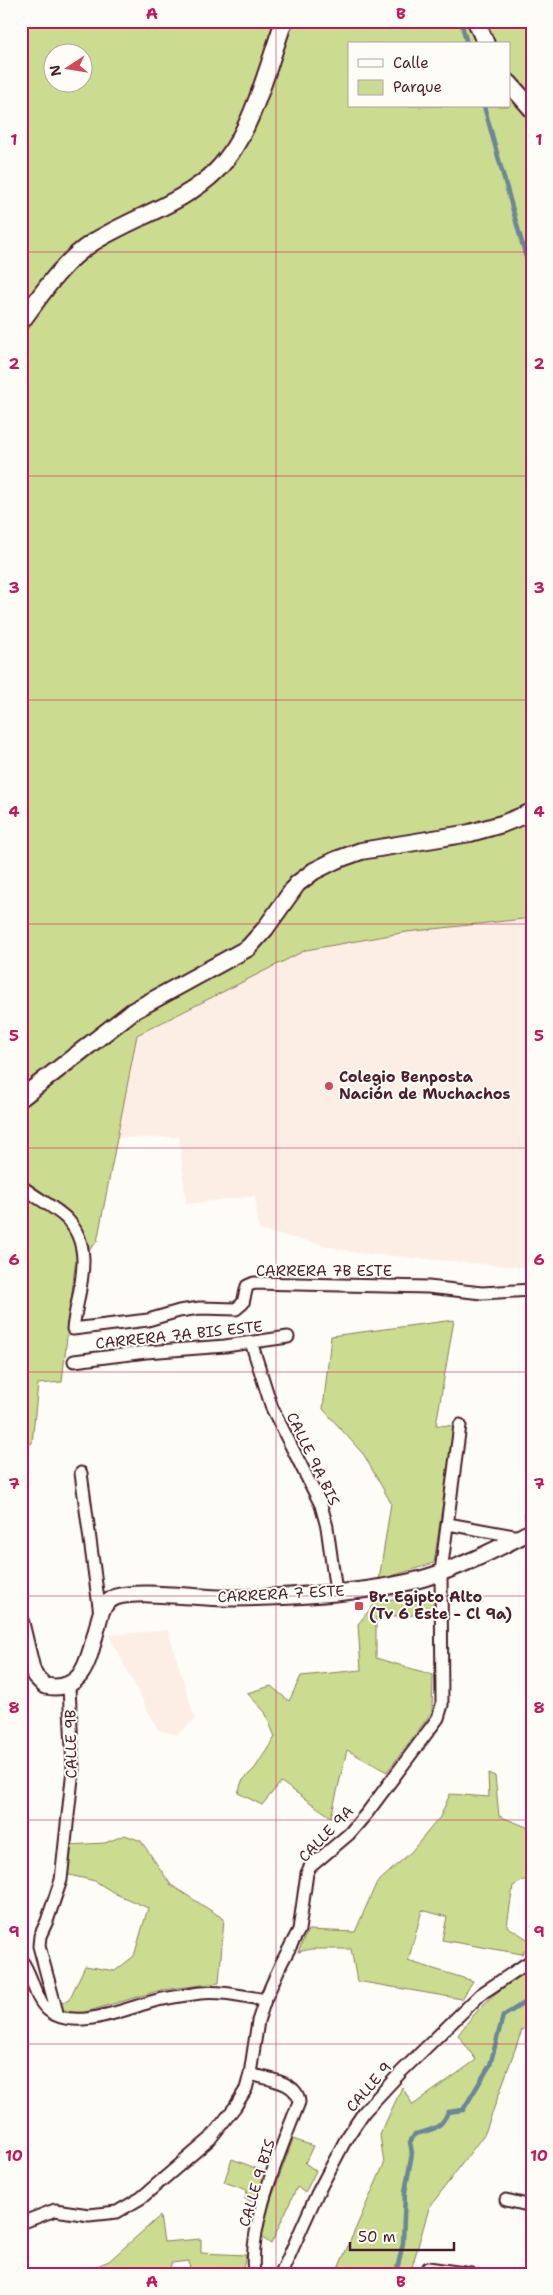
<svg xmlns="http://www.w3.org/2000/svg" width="553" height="2295" viewBox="0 0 553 2295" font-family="'Shantell Sans',sans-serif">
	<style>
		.built { fill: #fceee5 }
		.green { fill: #cbdb8f; stroke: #8a7d5d; fill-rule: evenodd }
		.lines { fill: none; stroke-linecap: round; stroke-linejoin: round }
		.stream { stroke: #6a8796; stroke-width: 4.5 }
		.minor-casing { stroke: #4a1f2b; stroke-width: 15 }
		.tertiary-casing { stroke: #4a1f2b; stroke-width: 19 }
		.secondary-casing { stroke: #4a1f2b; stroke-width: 20 }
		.minor { stroke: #fdfcf7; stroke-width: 11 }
		.tertiary { stroke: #fdfcf7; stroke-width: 15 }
		.secondary { stroke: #fdfcf7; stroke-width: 16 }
		.grid { fill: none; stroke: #c2185b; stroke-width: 1; stroke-opacity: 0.55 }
		.poi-dot { fill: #d1495b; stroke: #fdfcf7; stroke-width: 2 }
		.labels { text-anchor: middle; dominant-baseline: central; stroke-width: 4; stroke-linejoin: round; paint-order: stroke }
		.poi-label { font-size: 15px; font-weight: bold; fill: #4a1f2b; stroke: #fdfcf7; text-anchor: start }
		.street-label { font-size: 15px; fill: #4a1f2b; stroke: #fdfcf7 }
		.neatline { fill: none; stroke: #c2185b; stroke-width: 2 }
		.grid-label { font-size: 16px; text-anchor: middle; font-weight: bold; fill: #c2185b }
	</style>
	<rect width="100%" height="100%" fill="#fdfcf7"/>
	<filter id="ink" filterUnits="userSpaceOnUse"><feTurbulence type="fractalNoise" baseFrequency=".02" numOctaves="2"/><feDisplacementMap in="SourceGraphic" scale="10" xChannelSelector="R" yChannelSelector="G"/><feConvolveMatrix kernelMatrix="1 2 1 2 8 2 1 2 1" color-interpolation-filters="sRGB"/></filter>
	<g filter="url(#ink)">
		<path class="built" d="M532,918V1268L357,1253L259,1230L255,1196L186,1204L179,1137L117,1138L137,1036L306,950L407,932Z
			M168,1630L195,1719L177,1735L158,1730L109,1635Z"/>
		<path class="green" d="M21,21H532V918L407,932L306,950L137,1035L97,1242L75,1265L62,1382L38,1384L32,1443L21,1450ZM349,44H509V106H349ZM52,52H82V82H52Z
			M454,1320L436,1425L454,1426L434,1563L379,1580L391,1503L364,1455L323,1409L331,1336Z
			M434,1592V1614L376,1617V1658L433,1675L432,1712L387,1772L347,1750L331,1817L281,1782L262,1805L238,1793L242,1781L255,1768L275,1737L265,1712L247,1693L271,1686L289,1701L301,1676L361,1670L358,1624L376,1602Z
			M488,1773L495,1776L499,1816L532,1829V1876L513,1886L507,1926L532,1942L522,1954L442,1940L447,1917L422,1910L408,1961L473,1981L462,1999L357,1981L351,1949H311L298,1952L308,1930L355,1932L376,1884L411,1852L440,1817L450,1794L489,1797Z
			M125,1835L141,1841L171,1885L224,1919L219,1983L161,1990L82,2013H64L60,2004L70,1998L85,1966L115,1971L134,1956L148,1908L116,1894L95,1881L65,1874L68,1845L105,1843Z
			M532,1970V2022L522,2030L485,2133L429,2208L410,2274L336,2273L384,2164L380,2135L402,2087L413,2105L476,2060L458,2035C479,2006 499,1987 532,1970Z
			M293,2139L313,2146L305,2163L316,2171L305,2193L297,2187L271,2244L258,2235Z
			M232,2159L271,2174L261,2204L245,2199L247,2190L224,2182Z
			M160,2216L164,2242L201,2239V2253L246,2255L242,2274H190L189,2261L171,2263L170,2274H78L109,2261Z"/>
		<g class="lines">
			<path class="stream" d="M461,21L467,44
				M484,106L532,279
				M396,2274L403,2243L405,2192L412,2153L410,2142L415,2134C432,2130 441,2129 448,2112L463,2110L490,2065L503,2016L532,1998"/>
			<g class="minor-casing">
				<path id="minor" d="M21,1186C35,1197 53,1206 66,1218C97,1249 77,1292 73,1329L148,1320L179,1311L200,1308L236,1309L243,1303L247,1286L254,1283L428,1287L482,1293L532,1290
					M251,1342L272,1408L321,1505L327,1527L336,1592
					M74,1361L146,1352L225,1346L288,1337
					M81,1473L100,1614
					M532,1504V1517
					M448,1524L520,1537
					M21,1960C33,1975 33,1997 48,2010C75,2033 128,2007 158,2000C172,1997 187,1995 200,1993C222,1991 243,1996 265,2000
					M58,2016L39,1946L40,1936L47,1921L61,1880L73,1769L69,1687
					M250,2074C266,2079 298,2081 299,2102C281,2150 248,2223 254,2274
					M506,2200L532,2206
					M21,2223L55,2210L89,2215L117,2212L141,2198L210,2139L235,2107L246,2089L250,2074L258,2021L265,2000L281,1964L299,1930L307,1873L310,1867L349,1834L367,1813L438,1718L442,1705L441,1572L460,1425
					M428,2268L471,2274
					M281,2274L317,2194L346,2139L364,2112L402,2071L481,1994L532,1960"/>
			</g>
			<g class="tertiary-casing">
				<path id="tertiary" d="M21,1623L32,1669L35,1676L45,1686C83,1693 88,1661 96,1632C100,1618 100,1603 116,1597C140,1589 203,1599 233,1598C290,1597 366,1594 421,1579C460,1568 496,1549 532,1531"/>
			</g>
			<g class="secondary-casing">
				<path id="secondary" d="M476,21L486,44
					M509,83L532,109
					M21,322C42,294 62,262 92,243C131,218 185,203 217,170C252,134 267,68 284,21
					M21,1098L133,1011L248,948L265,929L297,884L314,871L336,860L361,851L470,833L502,824L532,812"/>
			</g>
			<use href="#minor" class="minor"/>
			<use href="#tertiary" class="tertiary"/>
			<use href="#secondary" class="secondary"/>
		</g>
	</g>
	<path class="grid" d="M276,21V2274M21,252H532M21,476H532M21,700H532M21,924H532M21,1148H532M21,1372H532M21,1596H532M21,1820H532M21,2044H532"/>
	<g class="poi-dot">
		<circle cx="329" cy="1086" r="5"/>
		<rect x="354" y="1601" width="10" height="10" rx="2.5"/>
	</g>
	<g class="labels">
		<g class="poi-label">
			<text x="339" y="1077">Colegio Benposta<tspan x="339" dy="17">Nación de Muchachos</tspan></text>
			<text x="369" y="1597">Br. Egipto Alto<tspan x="369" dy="17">(Tv 6 Este - Cl 9a)</tspan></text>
		</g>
		<g class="street-label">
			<text x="324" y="1271">CARRERA 7B ESTE</text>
			<text transform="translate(179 1335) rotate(-6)">CARRERA 7A BIS ESTE</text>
			<text transform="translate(313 1459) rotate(64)">CALLE 9A BIS</text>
			<text transform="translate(281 1594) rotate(-3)">CARRERA 7 ESTE</text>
			<text transform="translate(71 1744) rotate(-91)">CALLE 9B</text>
			<text transform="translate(326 1834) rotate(-46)">CALLE 9A</text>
			<text transform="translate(369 2087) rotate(-49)">CALLE 9</text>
			<text transform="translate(257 2183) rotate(-73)">CALLE 9 BIS</text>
		</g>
	</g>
	<rect width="553" height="2295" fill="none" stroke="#fdfcf7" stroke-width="55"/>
	<rect x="348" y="42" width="162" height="65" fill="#fdfcf7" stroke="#b5a4a5"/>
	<rect x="358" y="59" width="25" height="8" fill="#fdfcf7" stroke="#b5a4a5"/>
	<text x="393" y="68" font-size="15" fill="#4a1f2b">Calle</text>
	<rect x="358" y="80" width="25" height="15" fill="#cbdb8f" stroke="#b5a4a5"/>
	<text x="393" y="92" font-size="15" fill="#4a1f2b">Parque</text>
	<g transform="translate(68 68) rotate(258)"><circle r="24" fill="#fdfcf7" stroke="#b5a4a5"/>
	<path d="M0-4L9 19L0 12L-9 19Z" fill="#d1495b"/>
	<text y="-8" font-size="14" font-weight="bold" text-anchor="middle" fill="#4a1f2b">N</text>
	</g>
	<path d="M350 2242v8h104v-8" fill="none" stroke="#4a1f2b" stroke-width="2.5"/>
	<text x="358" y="2242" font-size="15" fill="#4a1f2b" stroke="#fdfcf7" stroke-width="4" paint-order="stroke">50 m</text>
	<rect x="28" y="28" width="498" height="2240" class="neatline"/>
	<g class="grid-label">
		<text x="152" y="19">A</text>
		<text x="401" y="19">B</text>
		<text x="14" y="145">1</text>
		<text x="539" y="145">1</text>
		<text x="14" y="369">2</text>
		<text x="539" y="369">2</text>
		<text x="14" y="593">3</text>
		<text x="539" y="593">3</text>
		<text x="14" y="817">4</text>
		<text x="539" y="817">4</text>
		<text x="14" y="1041">5</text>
		<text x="539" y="1041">5</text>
		<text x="14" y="1265">6</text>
		<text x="539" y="1265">6</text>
		<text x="14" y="1489">7</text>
		<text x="539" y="1489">7</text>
		<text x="14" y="1713">8</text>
		<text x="539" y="1713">8</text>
		<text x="14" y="1937">9</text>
		<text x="539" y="1937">9</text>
		<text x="14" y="2161">10</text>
		<text x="539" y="2161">10</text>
		<text x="152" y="2287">A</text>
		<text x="401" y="2287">B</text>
	</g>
</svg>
